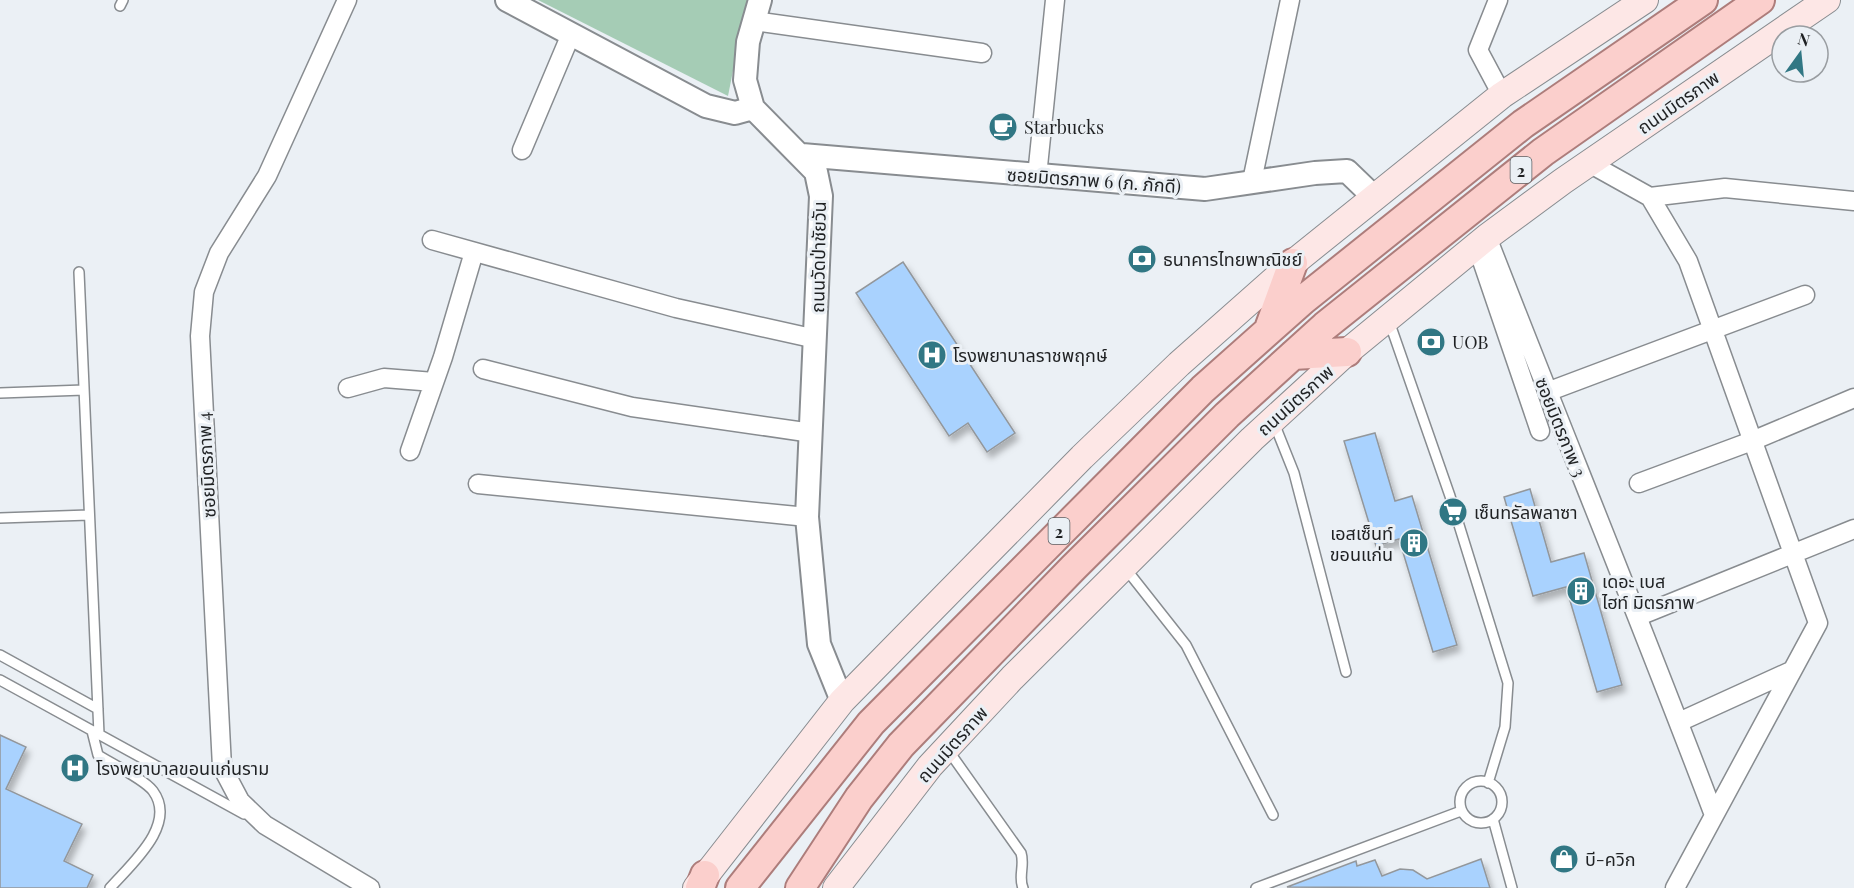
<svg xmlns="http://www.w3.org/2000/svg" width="1854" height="888" viewBox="0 0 1854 888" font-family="'Playfair Display','Noto Sans Thai',serif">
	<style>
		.green { fill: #a5ccb5 }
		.building { fill: #a9d2fe; stroke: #93979b; stroke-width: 1.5; filter: url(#shadow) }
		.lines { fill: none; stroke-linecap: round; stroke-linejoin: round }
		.service-casing { stroke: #888c90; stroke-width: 12 }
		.minor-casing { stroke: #888c90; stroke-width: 21 }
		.tertiary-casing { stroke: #888c90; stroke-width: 26 }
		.secondary-casing { stroke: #888c90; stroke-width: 28 }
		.primary-casing { stroke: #ad7d7b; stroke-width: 32 }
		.service { stroke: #fff; stroke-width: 9 }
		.minor { stroke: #fff; stroke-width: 18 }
		.tertiary { stroke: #fff; stroke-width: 22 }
		.secondary { stroke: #fde7e6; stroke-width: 26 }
		.primary { stroke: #fbcfcc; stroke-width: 28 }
		.labels { text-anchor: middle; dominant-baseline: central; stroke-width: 6; stroke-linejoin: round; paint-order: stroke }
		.shield { fill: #ebf0f5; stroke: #5c5f62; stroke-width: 1.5 }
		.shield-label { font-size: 16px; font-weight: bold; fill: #1f2123 }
		.street-label { font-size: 18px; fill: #1f2123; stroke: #ebf0f5 }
		.poi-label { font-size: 18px; fill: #1f2123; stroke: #ebf0f5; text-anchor: start }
	</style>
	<defs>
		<filter id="shadow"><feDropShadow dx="3.5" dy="6" stdDeviation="3" flood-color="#0004"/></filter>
	</defs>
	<rect width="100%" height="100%" fill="#ebf0f5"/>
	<path class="green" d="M538,0H747L728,96Z"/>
	<path class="building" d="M903,262L1015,433L987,452L968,423L949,436L856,293Z
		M1375,433L1395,501L1412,496L1457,645L1433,652L1399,539L1376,546L1344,441Z
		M1530,489L1551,562L1584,553L1622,685L1597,692L1566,587L1533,596L1504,497Z
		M0,735L26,747L6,789L82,824L64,861L93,875L87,888H0Z
		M1481,859L1490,888L1287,887L1356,861L1357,866L1375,860L1382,876L1400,869L1413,870L1427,879Z"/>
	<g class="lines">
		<g class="service-casing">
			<path id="service" d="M120,6L123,0
				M79,272L99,734
				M1389,321L1450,496L1508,683L1505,727L1488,783
				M0,393L84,390
				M1274,423L1294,473L1346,672
				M0,518L89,515
				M1126,569L1186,645L1273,815
				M0,655L98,709
				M0,680L244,814
				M92,731L98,755C112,764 144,779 153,791C178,825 130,865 110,888
				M948,750L1021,853C1025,865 1018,877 1023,888
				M1460 802a21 21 0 1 1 42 0a21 21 0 1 1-42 0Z
				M1493,819L1512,888
				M1256,888L1461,811"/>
		</g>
		<g class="minor-casing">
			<path id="minor" d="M347,0L267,176L219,253L204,292L200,336L222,767L240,801L265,825L370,888
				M1498,0L1478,50L1502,95
				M754,21L982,53
				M522,150L571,34
				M1589,163L1650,197L1688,261L1818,623L1675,888
				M1037,176L1055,0
				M1252,181L1290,0
				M1650,197L1725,188L1854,201
				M1487,237C1562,430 1641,622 1714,815
				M432,240L676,308L816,339
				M1477,246L1540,431
				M483,369L632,407L812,433
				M348,388L384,378L434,382
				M1547,392L1805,295
				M410,451L443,357L474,252
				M1639,483L1752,441L1854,398
				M478,484L807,517
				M1639,616L1854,529
				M1679,722L1791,671"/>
		</g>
		<g class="tertiary-casing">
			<path id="tertiary" d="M507,0L706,106L735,113L753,108
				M760,0L748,42L745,80L753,108L816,172L821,196L807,517L819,644L842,701
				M802,155L1205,189L1315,173L1347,171L1375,198"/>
		</g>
		<g class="secondary-casing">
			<path id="secondary" d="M696,888L842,701L1082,457L1179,364L1293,263L1502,95L1645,0
				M836,888L930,766L1012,678L1252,439L1347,352L1487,237L1563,181L1827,0"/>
		</g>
		<g class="primary-casing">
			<path id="primary" d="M1270,326L1293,263
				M1293,355L1347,352
				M700,888L705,875
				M740,888L871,723L1203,389L1303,300L1523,124L1703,0
				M800,888L859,798L901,745L1073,568L1227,415L1325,326L1543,152L1760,0"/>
		</g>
		<use href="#service" class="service"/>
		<use href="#minor" class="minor"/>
		<use href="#tertiary" class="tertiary"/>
		<use href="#secondary" class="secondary"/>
		<use href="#primary" class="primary"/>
	</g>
	<defs>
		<g id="cafe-disc" transform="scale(1.5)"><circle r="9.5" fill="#317784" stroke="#ebf0f5"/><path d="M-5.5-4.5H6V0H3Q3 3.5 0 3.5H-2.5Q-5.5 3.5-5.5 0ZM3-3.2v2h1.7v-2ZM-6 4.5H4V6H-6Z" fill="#fff"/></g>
		<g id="bank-disc" transform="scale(1.5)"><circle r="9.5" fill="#317784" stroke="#ebf0f5"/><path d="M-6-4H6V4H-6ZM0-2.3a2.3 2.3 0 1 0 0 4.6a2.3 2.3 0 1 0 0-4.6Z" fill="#fff"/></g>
		<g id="hospital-disc" transform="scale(1.5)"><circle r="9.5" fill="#317784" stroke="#ebf0f5"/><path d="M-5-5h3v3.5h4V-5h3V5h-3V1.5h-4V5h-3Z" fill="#fff"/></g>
		<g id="supermarket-disc" transform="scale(1.5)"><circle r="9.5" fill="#317784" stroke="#ebf0f5"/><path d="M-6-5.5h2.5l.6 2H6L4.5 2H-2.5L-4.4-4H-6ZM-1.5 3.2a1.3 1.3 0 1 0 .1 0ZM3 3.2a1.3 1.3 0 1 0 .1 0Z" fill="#fff"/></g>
		<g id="building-disc" transform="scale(1.5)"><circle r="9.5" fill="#317784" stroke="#ebf0f5"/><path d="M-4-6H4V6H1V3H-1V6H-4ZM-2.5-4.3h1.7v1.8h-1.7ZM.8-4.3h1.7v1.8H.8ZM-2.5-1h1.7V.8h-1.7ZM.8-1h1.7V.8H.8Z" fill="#fff"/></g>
		<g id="shop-disc" transform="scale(1.5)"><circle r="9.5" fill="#317784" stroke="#ebf0f5"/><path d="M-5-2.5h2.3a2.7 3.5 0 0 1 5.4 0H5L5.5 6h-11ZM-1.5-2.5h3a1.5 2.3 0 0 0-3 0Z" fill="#fff"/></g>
	</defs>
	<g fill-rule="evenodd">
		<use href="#cafe-disc" x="1003" y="127"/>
		<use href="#bank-disc" x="1142" y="259"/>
		<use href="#bank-disc" x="1431" y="342"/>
		<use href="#hospital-disc" x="932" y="355"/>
		<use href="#supermarket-disc" x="1453" y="512"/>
		<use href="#building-disc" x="1414" y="543"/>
		<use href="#building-disc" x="1581" y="591"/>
		<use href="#hospital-disc" x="75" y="768"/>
		<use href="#shop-disc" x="1564" y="859"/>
	</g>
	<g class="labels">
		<g class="shield">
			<rect x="1510.5" y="157" width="21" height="26" rx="4.5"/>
			<rect x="1048.5" y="518" width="21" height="26" rx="4.5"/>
		</g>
		<g class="shield-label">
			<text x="1521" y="170">2</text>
			<text x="1059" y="531">2</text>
		</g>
		<g class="street-label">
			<text transform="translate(1678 102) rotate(-35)">ถนนมิตรภาพ</text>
			<text transform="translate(1094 180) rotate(4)">ซอยมิตรภาพ 6 (ภ. ภักดี)</text>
			<text transform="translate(818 257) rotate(-89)">ถนนวัดป่าชัยวัน</text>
			<text transform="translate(1295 400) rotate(-42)">ถนนมิตรภาพ</text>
			<text transform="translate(1561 427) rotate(68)">ซอยมิตรภาพ 3</text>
			<text transform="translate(206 465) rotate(-93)">ซอยมิตรภาพ 4</text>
			<text transform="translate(952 744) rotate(-48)">ถนนมิตรภาพ</text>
		</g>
		<g class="poi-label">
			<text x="1024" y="127">Starbucks</text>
			<text x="1163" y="259">ธนาคารไทยพาณิชย์</text>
			<text x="1452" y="342">UOB</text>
			<text x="953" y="355">โรงพยาบาลราชพฤกษ์</text>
			<text x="1474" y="512">เซ็นทรัลพลาซา</text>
			<text x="1393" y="533" text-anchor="end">เอสเซ็นท์<tspan x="1393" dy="21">ขอนแก่น</tspan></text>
			<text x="1602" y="581">เดอะ เบส<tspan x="1602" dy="21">ไฮท์ มิตรภาพ</tspan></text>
			<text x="96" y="768">โรงพยาบาลขอนแก่นราม</text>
			<text x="1585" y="859">บี-ควิก</text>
		</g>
	</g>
	<g transform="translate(1800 54) rotate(15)"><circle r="28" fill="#ebf0f5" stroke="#999da1" stroke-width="1.5"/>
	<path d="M0-4.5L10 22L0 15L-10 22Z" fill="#317784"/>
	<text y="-9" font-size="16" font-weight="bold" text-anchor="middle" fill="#1f2123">N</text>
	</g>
</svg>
